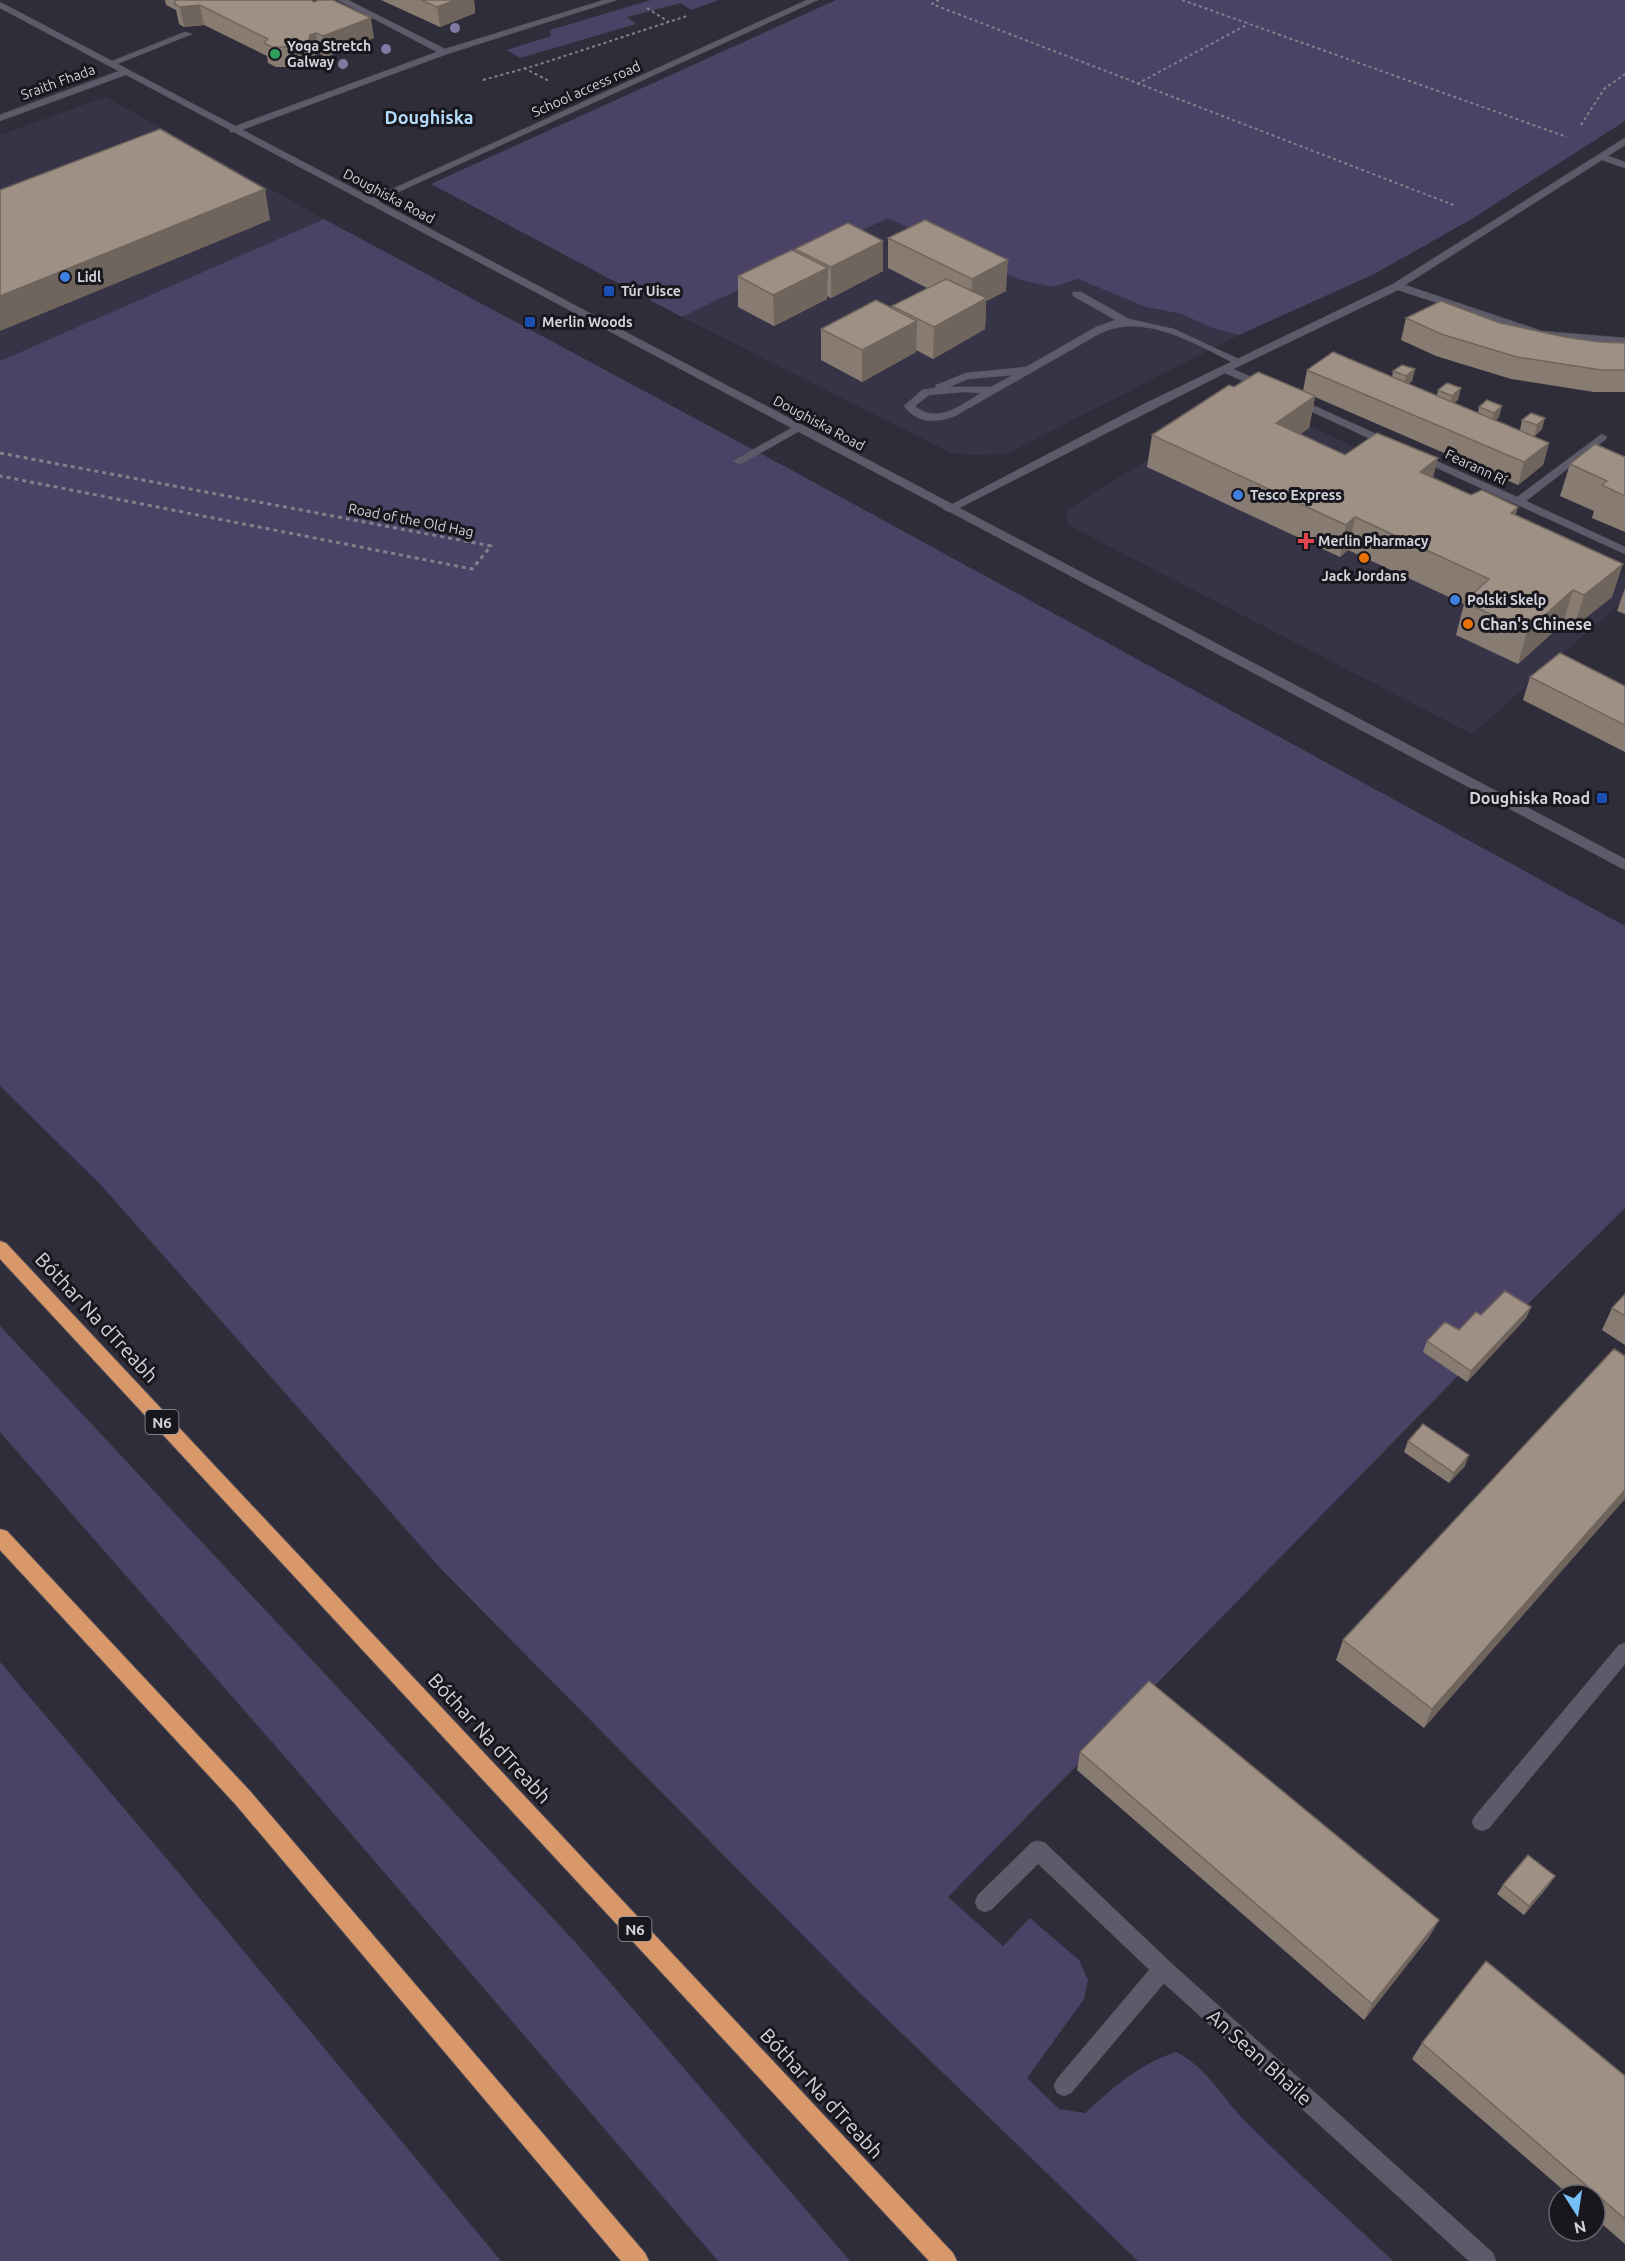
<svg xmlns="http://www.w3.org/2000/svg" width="1625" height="2261" viewBox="0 0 1625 2261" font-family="Ubuntu,sans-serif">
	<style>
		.built { fill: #383447 }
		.green { fill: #4b4366 }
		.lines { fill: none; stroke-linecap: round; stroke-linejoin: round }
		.service-casing { stroke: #4d4b55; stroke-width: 1 }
		.minor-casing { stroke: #4d4b55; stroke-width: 1 }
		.tertiary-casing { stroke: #4d4b55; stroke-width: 1 }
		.trunk-casing { stroke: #4d4b55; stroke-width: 2 }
		.path-far1 { stroke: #82808b; stroke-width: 2; stroke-dasharray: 3 3; stroke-linecap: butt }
		.path { stroke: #82808b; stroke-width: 3; stroke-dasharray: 4 4; stroke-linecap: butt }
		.service { fill: #5d5b69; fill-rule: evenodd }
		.minor { fill: #5d5b69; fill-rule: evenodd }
		.tertiary { fill: #5d5b69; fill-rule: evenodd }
		.trunk { fill: #d8986a; fill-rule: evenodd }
		.tree { fill: #8179a2 }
		.wall { fill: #887c72 }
		.shaded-wall { fill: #6f655d }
		.building { fill: #9e9085; stroke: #6f655d; stroke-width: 1.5 }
		.leisure-dot { fill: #2e9e5b; stroke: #18171d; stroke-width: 2 }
		.shop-dot { fill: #3f7fe0; stroke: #18171d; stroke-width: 2 }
		.transit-dot { fill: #1a4fb4; stroke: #18171d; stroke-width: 2 }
		.health-dot { fill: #e0444e; stroke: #18171d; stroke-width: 2 }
		.food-dot { fill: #e8710a; stroke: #18171d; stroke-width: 2 }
		.labels { text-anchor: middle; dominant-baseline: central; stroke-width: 6; stroke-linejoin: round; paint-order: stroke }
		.far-poi-label { font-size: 14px; font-weight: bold; fill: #d4d2db; stroke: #18171d; text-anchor: start }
		.far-street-label { font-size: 14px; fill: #d4d2db; stroke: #18171d }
		.shield { fill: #18171d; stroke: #9c9aa2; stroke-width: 1.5 }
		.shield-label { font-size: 15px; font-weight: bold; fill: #d4d2db }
		.poi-label { font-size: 16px; font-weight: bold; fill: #d4d2db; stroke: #18171d; text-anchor: start }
		.far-district-label { font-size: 18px; font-weight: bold; fill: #b3daf9; stroke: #18171d }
		.near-street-label { font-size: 20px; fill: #d4d2db; stroke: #18171d }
	</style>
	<rect width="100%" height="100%" fill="#302d3a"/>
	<path class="built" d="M106,97L324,219L0,361V135Z
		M888,218L1020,280L1053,287L1078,279L1146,307L1182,314L1212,328L1239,335L1006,454L972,455L951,453L682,317Z
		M1249,397L1625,576V599L1472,734L1068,525L1065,511Z"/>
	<path class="green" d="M651,0H719L691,10L681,3L627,17L636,24L520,58L506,50L551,36L550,30Z
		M836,0H1625V121L1470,220L1374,274L1239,335L1212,328L1182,314L1146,307L1078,279L1053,287L1020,280L888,218L682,317L431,184Z
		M324,219L806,478L1625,926V1208L1536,1296L948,1897L1003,1946L1030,1918L1079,1960L1088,1980L1084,1999L1027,2078L1059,2109L1085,2113C1114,2087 1139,2064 1176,2052C1209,2069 1221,2097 1246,2122C1294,2170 1344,2215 1393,2261H1138L857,1990L441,1569L100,1184L0,1086V361Z
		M0,1326L576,1943L850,2261H718L286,1758L0,1432Z
		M0,1662L182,1877L501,2261H0Z"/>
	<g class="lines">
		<g class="service-casing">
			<path id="service" d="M185,32L192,34L112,66L105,64Z
				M1073,292H1081L1129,319L1174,329L1245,362L1236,364C1195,344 1142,310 1097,335L955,416C935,423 918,424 904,406L922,390L935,388L936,385L966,373L1026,367L1096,327L1116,320L1073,296ZM1013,375L991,387H949L968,379ZM965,392L981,393C961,405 937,425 915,406L929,395Z
				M797,425L801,426V430L743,463L739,464L733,461Z
				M1038,1841L1045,1843L1048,1850L1045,1857L992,1909L985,1912L978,1909L975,1902L978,1895L1031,1843Z
				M1163,1959L1170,1962L1173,1969L1170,1976L1071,2093L1064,2096L1057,2093L1054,2086L1057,2079L1156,1962Z"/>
		</g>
		<g class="minor-casing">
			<path id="minor" d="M338,0H348L445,49L604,0H617L447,54L236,132H230V128L437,52Z
				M807,0H818L372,204L364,202Z
				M125,69L129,72L128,74L0,121V115Z
				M1625,138V145L1608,156L1625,162V168L1602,160L1405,285L1542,331L1625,338V344L1541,337L1398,290L1233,369L1270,385V389H1262L1225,373L953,511L949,512L943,509L1144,404L1393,284Z
				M1297,398L1396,443L1397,445L1396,447H1388L1293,403L1292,401Z
				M1602,434L1607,437L1606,439L1526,501L1625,547V554L1413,457L1419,454L1423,455L1517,497Z
				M1625,1643V1664L1489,1828L1482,1831L1475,1828L1472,1822L1475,1816L1619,1645Z
				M1038,1841L1045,1843L1170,1962L1493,2253L1496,2261H1469L1156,1976L1031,1857L1028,1850L1031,1843Z"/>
		</g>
		<g class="tertiary-casing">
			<path id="tertiary" d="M0,2L1625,859V870L0,8Z"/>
		</g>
		<g class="trunk-casing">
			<path id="trunk" d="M0,1241L6,1243L953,2253L957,2261H929L0,1259Z
				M0,1529L7,1531L250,1791L645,2253L649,2261H621L236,1805L0,1550Z"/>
		</g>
		<path class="path-far1" d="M939,0L932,4L1456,206
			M1182,0L1567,137
			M647,8L669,22
			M524,68L549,81
			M483,80L537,65L687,16
			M1137,84L1248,24
			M1581,125L1604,89L1625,74"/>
		<path class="path" d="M0,453L491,546L472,569L0,476"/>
		<use href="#service" class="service"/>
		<use href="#minor" class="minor"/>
		<use href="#tertiary" class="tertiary"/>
		<use href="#trunk" class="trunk"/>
	</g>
	<g class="tree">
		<circle cx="455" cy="28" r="5"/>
		<circle cx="386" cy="49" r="5"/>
		<circle cx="343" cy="64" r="5"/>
	</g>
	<path class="wall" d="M165,0H311L374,38L326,57L319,53L313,56L312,61L306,65L297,67H276L268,63L267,56L204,25L184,27L179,24L176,10L166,5Z
		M381,0H474L475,13L440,27Z
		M888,238L1006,291L986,301L985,329L933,359L916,350V352L862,382L821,360V329L892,308V306L927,288L888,268Z
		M883,241V271L831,298L827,296V299L774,326L738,307V276L795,251V249Z
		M1406,318L1500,323L1565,337L1599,342L1625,343V392H1594L1511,379L1436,356L1401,340Z
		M1415,369L1412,381L1408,384L1437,396L1438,390L1447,383L1458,400L1454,403L1478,413L1479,407L1487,400L1499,417L1496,420L1520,430L1522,420L1531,413L1542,429L1534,436L1549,443L1543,465L1518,485L1315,397L1309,428L1300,434L1345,455L1433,477L1516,516L1612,597L1574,627L1563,623L1518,664L1456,635L1464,604L1348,550L1340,557L1147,467L1152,435L1234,387L1303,391L1307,370L1392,377L1393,371Z
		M1625,457V532L1592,518L1594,511L1560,496L1570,464Z
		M1625,588V614L1617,611Z
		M1530,677L1625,686V752L1523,700Z
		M1625,1294V1345L1602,1330L1612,1308Z
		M1531,1307L1526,1318L1467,1382L1423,1352L1427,1341L1459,1330L1481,1315Z
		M1614,1349L1424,1728L1336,1660L1343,1640Z
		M1408,1441L1465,1466L1449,1483L1404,1452Z
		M1080,1752L1439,1920L1429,1937L1364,2020L1077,1770Z
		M1555,1876L1549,1885L1524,1915L1497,1894L1503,1885Z
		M1422,2043L1625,2076V2244L1595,2218V2195H1569L1412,2059Z"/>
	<path class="shaded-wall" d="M456,0H474L475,13L440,27L437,7Z
		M200,5L204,25L184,27L180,7Z
		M371,18L374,38L326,57L323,36Z
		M316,33L319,53L313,56L312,61L306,65L297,67L293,47L310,35Z
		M265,189L270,220L0,331V296Z
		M883,241V271L831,298V267Z
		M1008,260L1006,291L986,301L985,329L933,359L934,327L971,307L972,279Z
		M828,268L827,299L774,326L773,295Z
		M917,321L916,352L862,382V350Z
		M1415,369L1412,381L1403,387L1406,376Z
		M1461,388L1458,400L1449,407L1452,396Z
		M1315,396L1309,428L1271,455L1276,423Z
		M1502,406L1499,417L1491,424L1494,413Z
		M1545,418L1542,429L1534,437L1537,425Z
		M1549,443L1543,465L1518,485L1524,462Z
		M1438,458L1430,490L1420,472Z
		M1518,507L1509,539L1511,513Z
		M1355,517L1348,550L1340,557L1346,525Z
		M1623,564L1612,597L1574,627L1584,595Z
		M1573,590L1563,623L1518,664L1527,631Z
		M1531,1307L1526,1318L1467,1382L1471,1371Z
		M1469,1455L1465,1466L1449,1483L1454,1473Z
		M1625,1490V1499L1424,1728L1432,1709Z
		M1555,1876L1549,1885L1524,1915L1529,1906Z
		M1439,1920L1429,1937L1364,2020L1372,2004Z"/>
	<path class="building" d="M177,0H311L314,2L318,0H333L371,18L323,36L316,33L310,35L309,40L303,44L293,47H272L264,43L268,39L200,5L180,7L175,4V1Z
		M421,0H456L437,7Z
		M160,129L265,189L0,296V190Z
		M925,220L1008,260L972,279L888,238Z
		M848,223L883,241L831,267L795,249Z
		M792,250L828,268L773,295L738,276Z
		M946,279L987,298L934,327L892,306Z
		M876,300L917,321L862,350L821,329Z
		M1441,301L1500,323L1565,337L1599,342L1625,343V370H1601L1517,357L1441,334L1406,318Z
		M1333,352L1549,443L1524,462L1307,370Z
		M1402,365L1415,369L1406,376L1393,371Z
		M1258,372L1315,396L1276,423L1345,455L1377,433L1438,458L1420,472L1471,495L1482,490L1518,507L1511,513L1623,564L1584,595L1573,590L1527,631L1464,602L1489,579L1355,517L1346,525L1152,435L1229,385L1234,387Z
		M1447,383L1461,388L1452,396L1438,390Z
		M1487,400L1502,406L1494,413L1479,407Z
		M1531,413L1545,418L1537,425L1522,420Z
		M1595,444L1625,457V496L1602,485L1607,481L1570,464Z
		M1560,653L1625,686V725L1530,677Z
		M1505,1291L1531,1307L1471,1371L1427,1341L1445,1322L1459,1330L1476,1312L1481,1315Z
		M1625,1294V1316L1612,1308Z
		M1614,1349L1625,1356V1490L1432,1709L1343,1640Z
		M1423,1424L1469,1455L1454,1473L1408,1441Z
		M1149,1681L1439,1920L1372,2004L1080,1752Z
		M1528,1855L1555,1876L1529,1906L1503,1885Z
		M1486,1961L1625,2076V2219L1422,2043Z"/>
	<circle class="leisure-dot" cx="275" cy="54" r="6"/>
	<g class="shop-dot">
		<circle cx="65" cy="277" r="6"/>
		<circle cx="1238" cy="495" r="6"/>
		<circle cx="1455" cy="600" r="6"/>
	</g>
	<g class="transit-dot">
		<rect x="603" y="285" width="12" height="12" rx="3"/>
		<rect x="524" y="316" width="12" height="12" rx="3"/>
		<rect x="1596" y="792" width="12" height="12" rx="3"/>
	</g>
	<path class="health-dot" d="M1303 532h6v6h6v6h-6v6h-6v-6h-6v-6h6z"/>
	<g class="food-dot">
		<circle cx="1364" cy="558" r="6"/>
		<circle cx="1468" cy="624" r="6"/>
	</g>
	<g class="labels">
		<g class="far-poi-label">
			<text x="287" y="46">Yoga Stretch<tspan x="287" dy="16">Galway</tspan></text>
			<text x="77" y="277">Lidl</text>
			<text x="621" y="291">Túr Uisce</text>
			<text x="542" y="322">Merlin Woods</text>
			<text x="1250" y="495">Tesco Express</text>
			<text x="1318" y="541">Merlin Pharmacy</text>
			<text x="1364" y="576" text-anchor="middle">Jack Jordans</text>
			<text x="1467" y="600">Polski Skelp</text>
		</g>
		<g class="far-street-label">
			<text transform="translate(58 82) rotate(-20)">Sraith Fhada</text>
			<text transform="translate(586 89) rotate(-24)">School access road</text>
			<text transform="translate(389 196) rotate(28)">Doughiska Road</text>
			<text transform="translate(819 423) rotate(28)">Doughiska Road</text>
			<text transform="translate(1476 467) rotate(25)">Fearann Rí</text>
			<text transform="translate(411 520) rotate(11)">Road of the Old Hag</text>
		</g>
		<g class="shield">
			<rect x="145.5" y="1410" width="33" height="24" rx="4.5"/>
			<rect x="618.5" y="1917" width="33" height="24" rx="4.5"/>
		</g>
		<g class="shield-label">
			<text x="162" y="1422">N6</text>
			<text x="635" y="1929">N6</text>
		</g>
		<g class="poi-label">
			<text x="1480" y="624">Chan's Chinese</text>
			<text x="1590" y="798" text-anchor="end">Doughiska Road</text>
		</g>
		<g class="far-district-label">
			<text x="429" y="117">Doughiska</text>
		</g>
		<g class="near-street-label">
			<text transform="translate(97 1317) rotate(47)">Bóthar Na dTreabh</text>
			<text transform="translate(490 1738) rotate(47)">Bóthar Na dTreabh</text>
			<text transform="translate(1260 2057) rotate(42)">An Sean Bhaile</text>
			<text transform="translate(822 2093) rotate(47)">Bóthar Na dTreabh</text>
		</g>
	</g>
	<g transform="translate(1577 2213) rotate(168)"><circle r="28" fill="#18171d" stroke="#636269" stroke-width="1.5"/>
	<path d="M0-4.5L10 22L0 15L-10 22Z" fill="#76c0f7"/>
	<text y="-9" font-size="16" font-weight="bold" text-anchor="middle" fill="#d4d2db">N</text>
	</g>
</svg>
